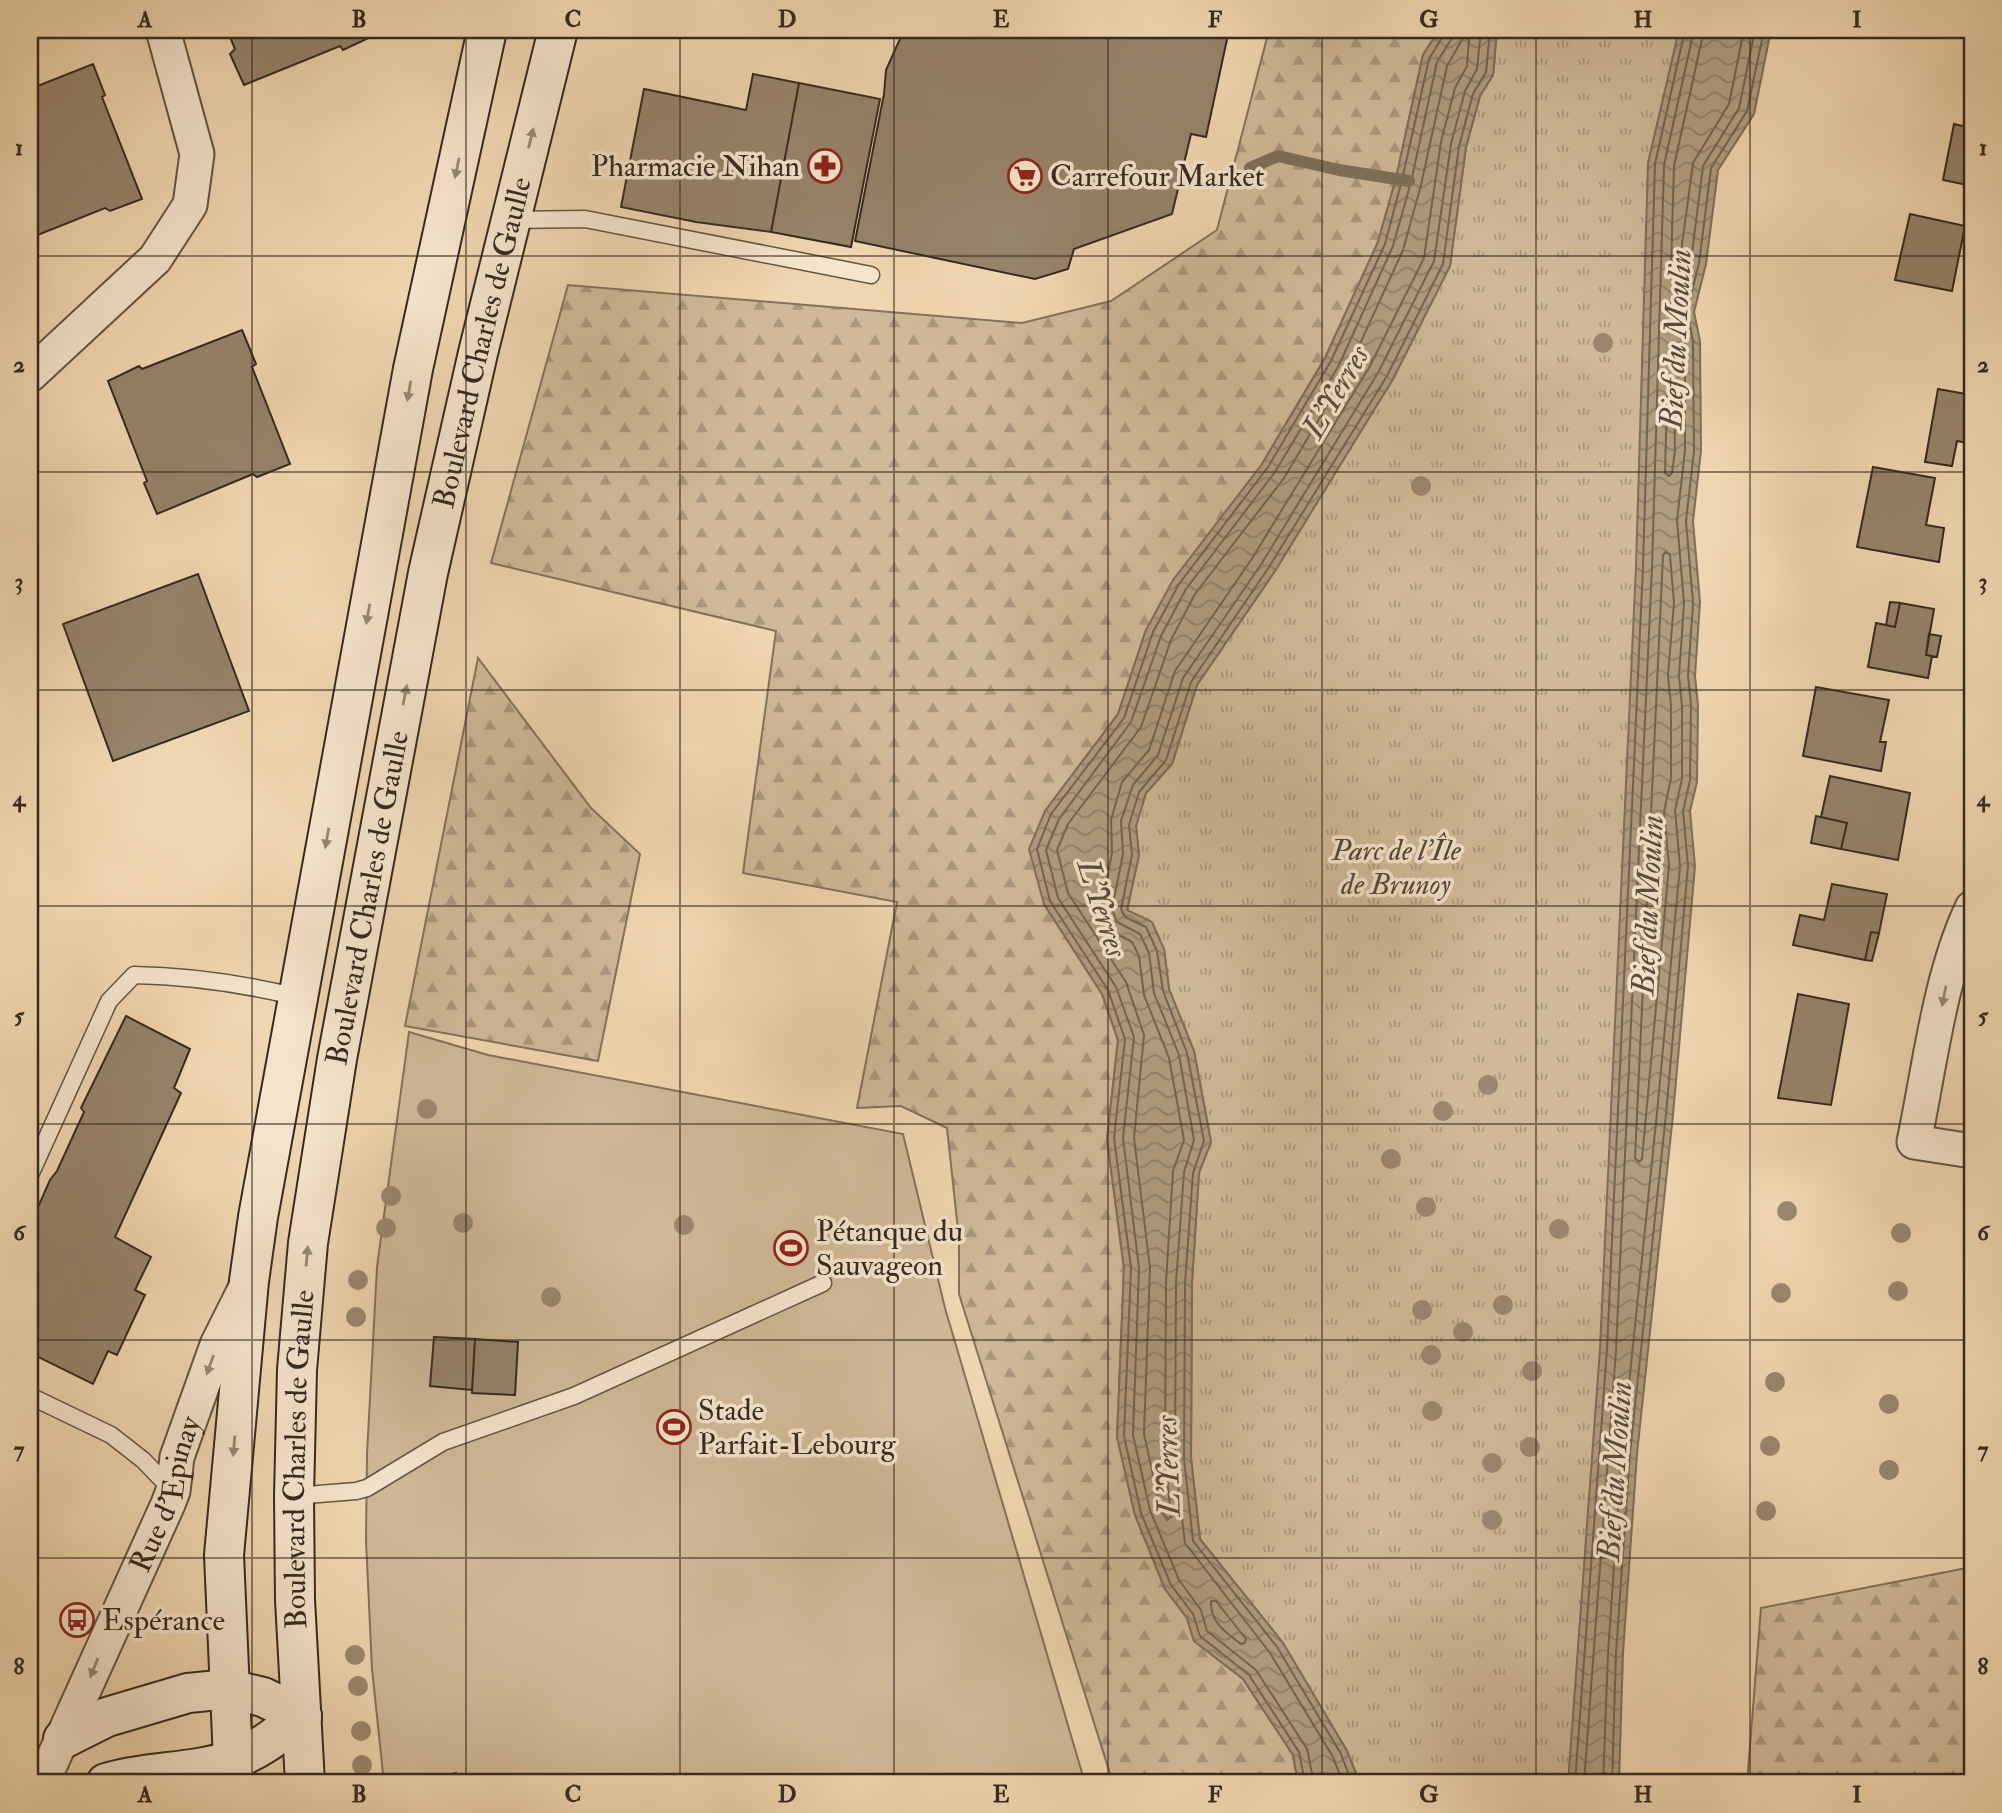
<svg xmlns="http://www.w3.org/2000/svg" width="2002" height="1813" viewBox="0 0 2002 1813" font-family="'IM FELL Double Pica',serif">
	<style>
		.grass { fill: #d0b998; stroke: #82725c; stroke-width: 2 }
		.forest { fill: url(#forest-firs); stroke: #82725c; stroke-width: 2 }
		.park { fill: url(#park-tufts); stroke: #82725c; stroke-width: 2 }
		.water { fill: url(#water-waves); stroke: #7e6e59; stroke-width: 2 }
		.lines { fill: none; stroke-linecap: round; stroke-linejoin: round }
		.shore { stroke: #726350; stroke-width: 2 }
		.stream { stroke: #7e6e59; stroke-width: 12 }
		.building { fill: #96836b; stroke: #342a21; stroke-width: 2 }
		.lane-casing { stroke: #635545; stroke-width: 19 }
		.street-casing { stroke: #635545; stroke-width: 37 }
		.secondary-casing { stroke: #342a21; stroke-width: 42 }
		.lane { stroke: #f5e4cc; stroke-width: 16 }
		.street { stroke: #f5e4cc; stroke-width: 33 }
		.secondary { stroke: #f5e4cc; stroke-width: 38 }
		.tree { fill: #9a876f }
		.oneway { fill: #948776 }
		.grid { fill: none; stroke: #342a21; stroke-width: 2; stroke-opacity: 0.55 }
		.labels { text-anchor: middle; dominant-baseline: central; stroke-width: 7; stroke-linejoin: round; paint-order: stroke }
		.poi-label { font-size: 30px; fill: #342a21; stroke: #f5e4cc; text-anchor: start }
		.street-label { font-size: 30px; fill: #342a21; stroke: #f5e4cc }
		.park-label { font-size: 30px; font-style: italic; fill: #534739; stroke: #f5e4cc }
		.water-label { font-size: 32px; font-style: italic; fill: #594c3d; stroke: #f5e4cc }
		.neatline { fill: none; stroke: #342a21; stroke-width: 2.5 }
		.grid-label { font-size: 23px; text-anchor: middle; font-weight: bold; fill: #342a21 }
	</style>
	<defs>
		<pattern id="forest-firs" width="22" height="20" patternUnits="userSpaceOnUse" patternTransform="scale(1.75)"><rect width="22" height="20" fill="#d0b998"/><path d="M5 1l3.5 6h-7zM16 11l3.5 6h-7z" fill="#aa977c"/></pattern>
		<pattern id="park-tufts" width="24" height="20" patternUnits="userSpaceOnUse" patternTransform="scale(1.75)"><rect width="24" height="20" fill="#d0b998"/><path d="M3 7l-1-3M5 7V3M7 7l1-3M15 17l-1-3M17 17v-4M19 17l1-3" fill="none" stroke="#aa977c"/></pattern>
		<pattern id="water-waves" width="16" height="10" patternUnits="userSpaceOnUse" patternTransform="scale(1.75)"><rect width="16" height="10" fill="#b09c7f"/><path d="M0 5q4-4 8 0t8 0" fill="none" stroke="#907f68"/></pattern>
	</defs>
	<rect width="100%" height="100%" fill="#f0d6b0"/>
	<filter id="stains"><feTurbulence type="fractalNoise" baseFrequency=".00286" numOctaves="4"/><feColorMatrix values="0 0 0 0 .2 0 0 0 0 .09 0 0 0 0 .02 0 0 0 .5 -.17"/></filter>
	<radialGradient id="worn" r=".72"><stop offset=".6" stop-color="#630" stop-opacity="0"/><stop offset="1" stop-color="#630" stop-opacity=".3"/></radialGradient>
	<path class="grass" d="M409,1032L488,1055L903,1134L945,1308L1085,1783H384L372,1669L366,1540L367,1454L377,1267Z"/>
	<path class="forest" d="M1269,30H1439L1423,55L1396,178L1378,242L1325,358L1262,464L1146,630L1118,714L1045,811L1044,904L1102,994L1118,1040L1107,1139L1124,1268L1117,1437L1135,1515L1165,1589L1187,1618L1194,1641L1243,1679L1293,1755L1298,1783H1113L959,1294V1239L947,1128L901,1106L857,1108L897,902L743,873L776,631L491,563L568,285L1022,323L1111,301L1217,230Z
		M478,658L591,808L640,854L598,1061L405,1026Z
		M1972,1567V1783H1747L1761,1608Z"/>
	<path class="park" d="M1497,30H1702L1629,1105L1569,1783H1360L1347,1751L1283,1643L1200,1539L1191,1458L1192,1283L1199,1173L1211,1142L1194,1051L1169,989L1164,949L1127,911L1139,855L1136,826L1146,793L1172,764L1197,685L1275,571L1393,379L1450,266L1466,147L1480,96L1493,75Z"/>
	<path class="water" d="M1439,30H1497L1493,75L1480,96L1466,147L1450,266L1393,379L1275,571L1197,685L1172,764L1146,793L1136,826L1139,855L1127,910L1152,922L1164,949L1169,989L1194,1051L1211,1142L1199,1173L1192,1283L1191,1458L1200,1539L1283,1643L1347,1751L1360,1783H1298L1293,1755L1243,1679L1194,1641L1187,1618L1165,1589L1135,1515L1117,1437L1124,1268L1107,1139L1118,1040L1102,994L1044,904L1029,849L1045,811L1118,714L1146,630L1173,580L1262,464L1325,358L1378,242L1396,178L1423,55Z
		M1679,30H1771L1754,114L1718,170L1706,264L1694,312L1700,341L1701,451L1693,521L1700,602L1695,676L1698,705L1697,782L1690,811L1695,866L1673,1115L1637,1454L1623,1653L1619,1783H1568L1600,1349L1636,566L1648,163Z"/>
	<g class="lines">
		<path class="shore" d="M1704,30L1674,166L1671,268L1674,271L1678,269L1680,260L1693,163L1729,104L1744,30
			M1466,37L1469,40L1467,66L1455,88L1441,142L1424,258L1370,366L1253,557L1175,671L1149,750L1122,782L1111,820L1112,853L1102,905V916L1110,930L1132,942L1139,956L1144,995L1169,1058L1184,1140L1173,1171L1166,1282L1165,1458L1171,1517L1167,1520L1160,1507L1144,1434L1150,1268L1134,1138L1144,1035L1126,982L1068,893L1057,850L1068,824L1141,727L1171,640L1195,594L1284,478L1348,370L1403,250L1421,185L1447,66L1463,38Z
			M1671,392L1674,395L1675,450L1672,473L1669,476L1665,473L1667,396Z
			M1666,552L1670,555L1674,603L1668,675L1671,706V778L1664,812L1669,866L1642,1159L1639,1162L1635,1158L1663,555Z
			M1211,1601H1216L1246,1639L1245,1643L1241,1644C1225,1632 1210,1622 1211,1601Z
			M1305,1783L1299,1752L1249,1675L1200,1636L1193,1614L1171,1585L1141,1513L1124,1436L1131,1268L1114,1138L1125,1039L1108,990L1050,901L1037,849L1051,814L1124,718L1153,632L1179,584L1268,467L1331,361L1385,244L1402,180L1429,59L1443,36L1444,30
			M1314,1783L1307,1749L1256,1670L1207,1631L1201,1610L1179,1580L1150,1510L1133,1435L1139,1268L1123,1138L1134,1037L1116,987L1058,898L1046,850L1059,819L1131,722L1161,636L1186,589L1275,472L1339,365L1393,246L1411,182L1437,62L1452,38L1453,30
			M1343,1783L1333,1757L1270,1653L1185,1543L1175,1459L1176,1283L1184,1172L1194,1140L1179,1055L1154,993L1149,953L1140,934L1117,922L1112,909L1123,854L1121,821L1133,785L1158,755L1183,678L1262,563L1379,371L1434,261L1451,144L1465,91L1477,69L1481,30
			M1352,1783L1341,1754L1277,1647L1193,1541L1184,1459L1185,1283L1193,1173L1204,1141L1187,1053L1163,991L1157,951L1146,927L1125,917L1121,909L1132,855L1129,825L1139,792L1166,760L1191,682L1269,567L1387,376L1443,264L1459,146L1473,94L1486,72L1490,30
			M1575,1783L1607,1349L1643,567L1655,164L1685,30
			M1584,1783L1616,1350L1652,567L1664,165L1694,30
			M1603,1783L1608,1653L1622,1452L1657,1113L1680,866L1675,810L1682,779V706L1679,676L1684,603L1677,520L1685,450V343L1679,310L1691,261L1703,166L1739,108L1755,30
			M1612,1783L1616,1653L1630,1453L1666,1114L1688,866L1683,811L1690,780L1691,705L1688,676L1693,603L1686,521L1694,451L1693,342L1687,311L1699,263L1711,168L1747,111L1764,30"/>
		<path class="stream" d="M1250,168L1278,156L1339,170L1409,181"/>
	</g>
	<path class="building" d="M227,30H373L375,35L343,50L340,46L244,85L230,54L235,49Z
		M904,30H1229L1206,137L1191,134L1172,214L1074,249L1068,269L1035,279L855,241L884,94L886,70Z
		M93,64L105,95L102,97L142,199L110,211L105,208L30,238V89Z
		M753,74L799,83L771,232L696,222L621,207L644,89L746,110Z
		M799,83L880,99L851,247L771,232Z
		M1954,124L1972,128V186L1943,180Z
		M1910,214L1965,226L1952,291L1895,280Z
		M242,330L256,364L252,367L290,464L257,477L253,474L157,514L144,483L147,481L108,381L139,366L142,369Z
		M1938,389L1972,395V444L1957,441L1952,466L1925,462Z
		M1873,467L1935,478L1926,525L1944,528L1939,562L1857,547Z
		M198,574L249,711L113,761L63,624Z
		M1890,602L1900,603L1895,627L1886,625Z
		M1900,603L1934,609L1926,655L1932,656L1928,678L1868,667L1876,623L1895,627Z
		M1929,634L1941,636L1937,657L1926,655Z
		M1816,687L1889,700L1880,742H1886L1881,771L1803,756Z
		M1830,776L1910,793L1898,860L1841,849L1847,823L1821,817Z
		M1816,816L1847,823L1841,849L1811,843Z
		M1832,884L1887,894L1879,933L1871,932L1865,960L1793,945L1800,915L1824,920Z
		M1871,932L1879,933L1872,961L1865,960Z
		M1798,994L1849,1004L1831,1105L1778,1098Z
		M126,1016L190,1049L174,1088L181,1093L115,1237L151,1257L135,1290L145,1295L117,1355L108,1351L93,1384L30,1353V1225L50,1180L57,1171L84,1112L81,1108Z
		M434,1337L475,1339L472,1390L430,1386Z
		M475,1339L518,1342L515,1395L472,1393Z
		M456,1773L459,1783H421Z"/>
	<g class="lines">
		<g class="lane-casing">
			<path id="lane" d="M511,220L585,219L871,275
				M30,1175L109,1001L134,975C189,976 244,984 298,997
				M30,1396L111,1435L143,1460L172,1490
				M294,1496L356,1491L367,1488L443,1442L574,1396L823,1283"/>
		</g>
		<g class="street-casing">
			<g id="street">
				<path d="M30,375L155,259L190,205L197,154L163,30"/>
				<path d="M1972,908C1939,978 1930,1066 1914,1142L1972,1151"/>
				<path id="s1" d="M42,1783L168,1504L173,1491L177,1457L217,1345L245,1289"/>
			</g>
		</g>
		<g class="secondary-casing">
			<g id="secondary">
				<path d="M63,1739L107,1717L188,1693L229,1689L263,1697L302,1716"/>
				<path d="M106,1783C148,1770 193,1774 234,1759C260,1750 280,1733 302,1716"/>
				<path d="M234,1783L224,1555L249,1281L258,1217L413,369L487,30"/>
				<path id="s2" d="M305,1783L295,1600L294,1496L297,1370L308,1243L337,1059L428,573L478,353L558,30"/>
			</g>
		</g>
		<use href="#lane" class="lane"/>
		<use href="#street" class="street"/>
		<use href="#secondary" class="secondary"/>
	</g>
	<g class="tree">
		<circle cx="1603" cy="343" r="10"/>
		<circle cx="1421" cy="486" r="10"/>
		<circle cx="1488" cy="1085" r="10"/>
		<circle cx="427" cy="1109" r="10"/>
		<circle cx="1443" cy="1111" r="10"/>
		<circle cx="1391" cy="1159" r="10"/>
		<circle cx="391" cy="1196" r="10"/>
		<circle cx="1426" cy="1207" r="10"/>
		<circle cx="1787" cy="1211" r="10"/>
		<circle cx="463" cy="1223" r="10"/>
		<circle cx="684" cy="1225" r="10"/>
		<circle cx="386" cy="1228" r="10"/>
		<circle cx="1559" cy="1229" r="10"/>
		<circle cx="1901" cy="1233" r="10"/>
		<circle cx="358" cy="1280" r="10"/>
		<circle cx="1898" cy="1291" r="10"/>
		<circle cx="1781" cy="1293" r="10"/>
		<circle cx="551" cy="1297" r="10"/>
		<circle cx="1503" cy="1305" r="10"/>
		<circle cx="1422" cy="1310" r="10"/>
		<circle cx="356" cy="1317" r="10"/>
		<circle cx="1463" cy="1332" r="10"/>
		<circle cx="1431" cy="1355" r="10"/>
		<circle cx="1532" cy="1371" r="10"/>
		<circle cx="1775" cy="1382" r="10"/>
		<circle cx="1889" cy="1404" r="10"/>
		<circle cx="1432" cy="1411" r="10"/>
		<circle cx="1770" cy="1446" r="10"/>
		<circle cx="1530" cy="1447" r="10"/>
		<circle cx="1492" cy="1463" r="10"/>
		<circle cx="1889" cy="1470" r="10"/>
		<circle cx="1766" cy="1511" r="10"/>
		<circle cx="1492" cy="1520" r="10"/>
		<circle cx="355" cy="1655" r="10"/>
		<circle cx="358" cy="1686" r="10"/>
		<circle cx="361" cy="1731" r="10"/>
		<circle cx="362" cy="1765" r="10"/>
	</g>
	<defs><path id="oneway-solid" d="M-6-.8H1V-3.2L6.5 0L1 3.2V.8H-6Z" transform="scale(1.75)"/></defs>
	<g class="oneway">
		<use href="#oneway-solid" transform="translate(531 138) rotate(-76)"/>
		<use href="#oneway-solid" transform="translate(457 168) rotate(102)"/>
		<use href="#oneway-solid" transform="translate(409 391) rotate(100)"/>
		<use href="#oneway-solid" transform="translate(368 614) rotate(100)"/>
		<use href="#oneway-solid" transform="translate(405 695) rotate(-79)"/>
		<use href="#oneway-solid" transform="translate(327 838) rotate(100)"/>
		<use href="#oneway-solid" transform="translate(1944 996) rotate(101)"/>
		<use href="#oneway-solid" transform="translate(307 1256) rotate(-85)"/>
		<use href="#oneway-solid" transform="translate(210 1365) rotate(110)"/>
		<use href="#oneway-solid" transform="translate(234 1446) rotate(95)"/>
		<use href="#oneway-solid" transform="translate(94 1668) rotate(112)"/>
	</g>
	<path class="grid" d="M252,30V1783M466,30V1783M680,30V1783M894,30V1783M1108,30V1783M1322,30V1783M1536,30V1783M1750,30V1783M30,256H1972M30,472H1972M30,690H1972M30,906H1972M30,1124H1972M30,1340H1972M30,1558H1972"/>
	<defs>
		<g id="pharmacy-ring" transform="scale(1.75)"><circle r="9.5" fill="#f5e4cc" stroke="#8f2418" stroke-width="1.5"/><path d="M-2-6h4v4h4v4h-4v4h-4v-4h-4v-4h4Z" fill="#8f2418"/></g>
		<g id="supermarket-ring" transform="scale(1.75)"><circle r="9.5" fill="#f5e4cc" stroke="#8f2418" stroke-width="1.5"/><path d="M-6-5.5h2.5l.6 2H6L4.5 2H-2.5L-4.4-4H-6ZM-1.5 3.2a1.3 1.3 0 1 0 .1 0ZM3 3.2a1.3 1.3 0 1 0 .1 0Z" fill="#8f2418"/></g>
		<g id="stadium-ring" transform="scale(1.75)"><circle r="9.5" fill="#f5e4cc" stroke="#8f2418" stroke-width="1.5"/><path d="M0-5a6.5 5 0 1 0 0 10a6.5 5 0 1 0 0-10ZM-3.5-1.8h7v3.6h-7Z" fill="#8f2418"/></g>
		<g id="bus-ring" transform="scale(1.75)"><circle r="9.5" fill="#f5e4cc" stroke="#8f2418" stroke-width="1.5"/><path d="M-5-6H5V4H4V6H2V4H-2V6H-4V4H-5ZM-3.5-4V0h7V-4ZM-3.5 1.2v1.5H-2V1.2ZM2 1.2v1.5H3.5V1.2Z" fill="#8f2418"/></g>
	</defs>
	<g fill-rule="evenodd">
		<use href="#pharmacy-ring" x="825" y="166"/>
		<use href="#supermarket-ring" x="1025" y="176"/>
		<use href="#stadium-ring" x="791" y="1248"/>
		<use href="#stadium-ring" x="674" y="1427"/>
		<use href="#bus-ring" x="77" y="1620"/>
	</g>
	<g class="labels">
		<g class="poi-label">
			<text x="800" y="166" text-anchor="end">Pharmacie Nihan</text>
			<text x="1050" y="176">Carrefour Market</text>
			<text x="816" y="1231">Pétanque du<tspan x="816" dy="34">Sauvageon</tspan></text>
			<text x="698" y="1410">Stade<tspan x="698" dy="34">Parfait-Lebourg</tspan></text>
			<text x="102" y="1620">Espérance</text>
		</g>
		<g class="street-label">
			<text stroke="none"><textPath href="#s2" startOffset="1458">Boulevard Charles de Gaulle</textPath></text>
			<text stroke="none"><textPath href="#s2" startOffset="891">Boulevard Charles de Gaulle</textPath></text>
			<text stroke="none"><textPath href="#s2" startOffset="324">Boulevard Charles de Gaulle</textPath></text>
			<text stroke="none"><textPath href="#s1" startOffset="315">Rue d'Epinay</textPath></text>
		</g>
		<g class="park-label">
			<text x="1396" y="850">Parc de l'Île<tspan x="1396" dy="34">de Brunoy</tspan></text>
		</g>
		<g class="water-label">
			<text transform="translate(1676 339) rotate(-87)">Bief du Moulin</text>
			<text transform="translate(1336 392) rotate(-60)">L'Yerres</text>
			<text transform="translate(1648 905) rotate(-87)">Bief du Moulin</text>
			<text transform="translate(1102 908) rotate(72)">L'Yerres</text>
			<text transform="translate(1168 1466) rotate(-92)">L'Yerres</text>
			<text transform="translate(1615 1471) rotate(-86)">Bief du Moulin</text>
		</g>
	</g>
	<rect width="2002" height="1813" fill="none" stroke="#f0d6b0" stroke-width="77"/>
	<rect x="38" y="38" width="1926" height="1736" class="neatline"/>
	<g class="grid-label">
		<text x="145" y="27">A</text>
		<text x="359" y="27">B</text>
		<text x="573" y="27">C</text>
		<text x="787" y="27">D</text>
		<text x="1001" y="27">E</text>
		<text x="1215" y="27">F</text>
		<text x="1429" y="27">G</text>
		<text x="1643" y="27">H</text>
		<text x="1857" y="27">I</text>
		<text x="19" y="155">1</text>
		<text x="1983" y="155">1</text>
		<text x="19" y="372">2</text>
		<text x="1983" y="372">2</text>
		<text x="19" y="589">3</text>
		<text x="1983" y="589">3</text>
		<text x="19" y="806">4</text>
		<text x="1983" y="806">4</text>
		<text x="19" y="1023">5</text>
		<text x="1983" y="1023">5</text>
		<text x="19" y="1240">6</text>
		<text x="1983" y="1240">6</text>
		<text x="19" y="1457">7</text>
		<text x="1983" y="1457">7</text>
		<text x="19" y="1674">8</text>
		<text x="1983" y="1674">8</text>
		<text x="145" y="1802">A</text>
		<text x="359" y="1802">B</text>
		<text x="573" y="1802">C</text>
		<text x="787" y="1802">D</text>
		<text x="1001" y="1802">E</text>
		<text x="1215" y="1802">F</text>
		<text x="1429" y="1802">G</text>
		<text x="1643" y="1802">H</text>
		<text x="1857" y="1802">I</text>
	</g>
	<rect width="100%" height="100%" filter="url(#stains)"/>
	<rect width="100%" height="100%" fill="url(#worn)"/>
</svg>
